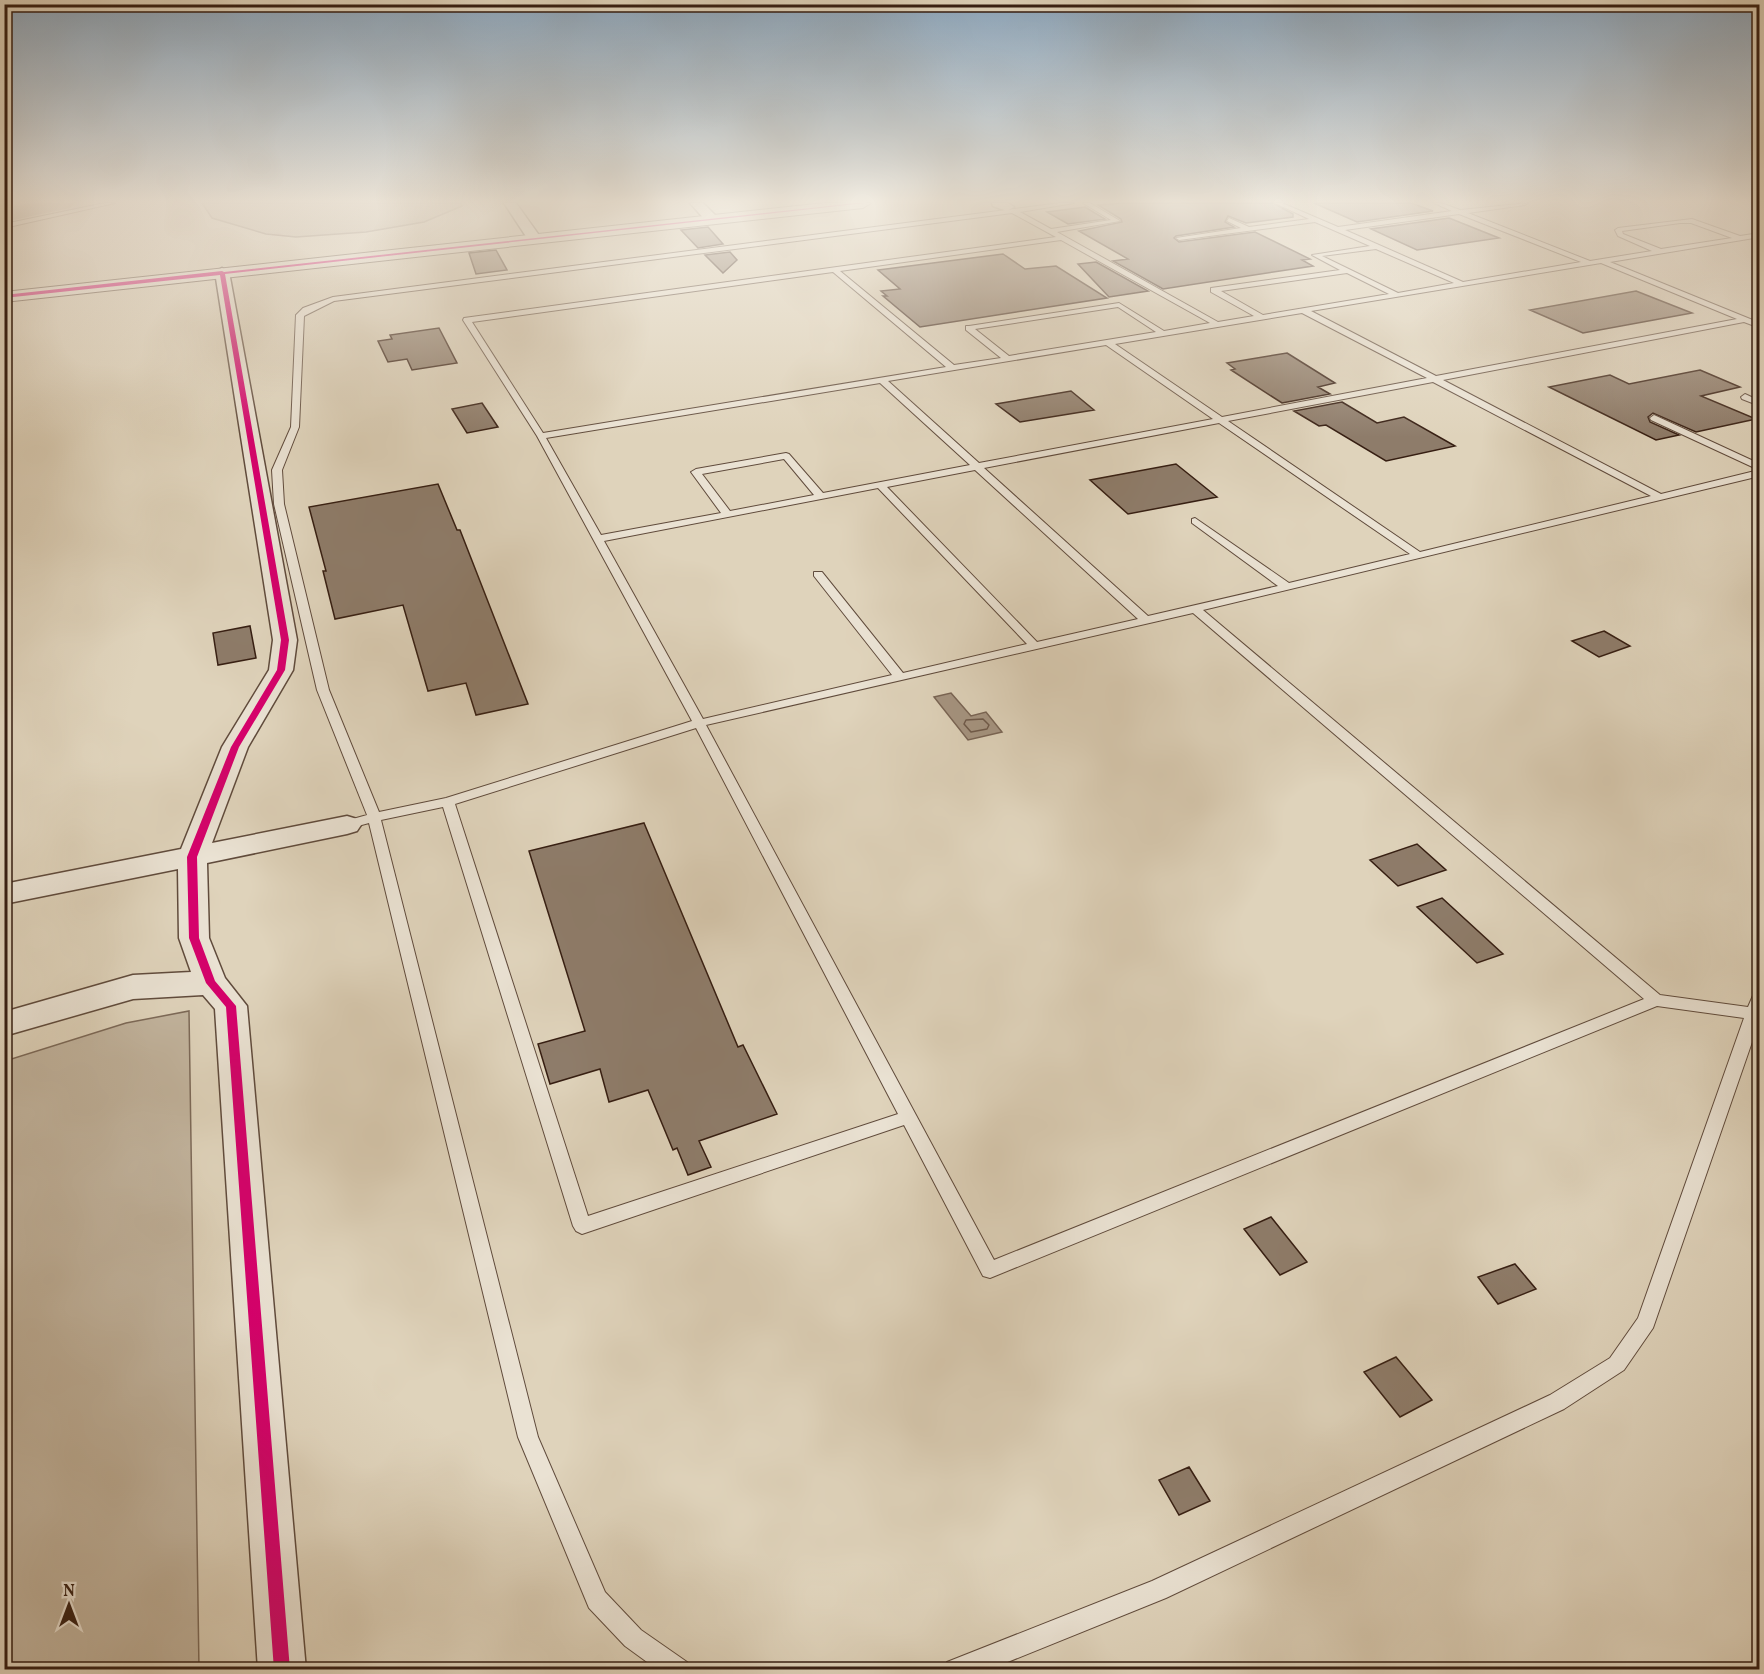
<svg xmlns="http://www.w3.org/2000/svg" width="1764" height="1674" viewBox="0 0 1764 1674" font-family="Vollkorn,serif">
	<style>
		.green { fill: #c2b49e; stroke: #7c6958; stroke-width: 1.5 }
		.water { fill: #a69582; stroke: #796555; stroke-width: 1.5 }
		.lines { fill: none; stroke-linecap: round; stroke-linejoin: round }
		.shore { stroke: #6e5a4a; stroke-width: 1.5 }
		.river { fill: #a69582; fill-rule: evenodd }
		.building { fill: #8e7c6a; stroke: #361e12; stroke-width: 1.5 }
		.service-casing { stroke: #604b3c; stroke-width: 2 }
		.minor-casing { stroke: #604b3c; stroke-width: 3 }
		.tertiary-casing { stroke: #604b3c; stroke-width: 2 }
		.service { fill: #eae2d3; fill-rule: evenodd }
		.minor { fill: #eae2d3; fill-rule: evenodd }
		.tertiary { fill: #eae2d3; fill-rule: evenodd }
		.cycleway-casing { stroke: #eae2d3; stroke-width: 4 }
		.cycleway { fill: #d6006c; fill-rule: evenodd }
	</style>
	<rect width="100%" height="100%" fill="#dfd3bb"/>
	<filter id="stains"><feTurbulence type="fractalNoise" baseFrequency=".00333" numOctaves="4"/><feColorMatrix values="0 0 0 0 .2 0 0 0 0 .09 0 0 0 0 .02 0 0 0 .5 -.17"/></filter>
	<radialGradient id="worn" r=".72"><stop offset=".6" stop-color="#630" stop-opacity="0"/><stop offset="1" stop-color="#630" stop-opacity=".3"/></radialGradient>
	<path class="green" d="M202,203H461L462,206L424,222L366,232L296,237L266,234L212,218Z
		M189,1011L199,1669H5V1061L126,1023Z"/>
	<path class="water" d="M951,693L971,716L986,712L1002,732L968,740L934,697Z"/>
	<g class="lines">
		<path class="shore" d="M983,719L989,725L987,729L971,732L964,724L966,720Z"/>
		<path class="river" d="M29,203H74L70,208L4,222V208Z"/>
	</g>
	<path class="building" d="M1121,203H1273L1293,214V217L1246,223L1228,216L1225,222L1234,227L1176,236L1174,238L1179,242L1255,232L1310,259L1302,260L1313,266L1163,289L1113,261L1128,259L1079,231L1122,222L1121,219L1098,205Z
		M1314,203H1411L1433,211L1357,222Z
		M1085,207L1105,219L1068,224L1047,212Z
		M1449,218L1499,238L1417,250L1371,229Z
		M708,227L723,244L698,248L681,230Z
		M496,250L507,270L476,274L469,253Z
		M730,252L737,260L723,273L705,255Z
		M1003,254L1025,269L1056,266L1107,298L920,327L883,296H887L881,291L900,289L878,270Z
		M1096,262L1148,291L1109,297L1078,264Z
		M1636,291L1692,313L1583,333L1530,310Z
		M439,328L457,363L412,370L407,359L388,362L378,341L392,339L390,335Z
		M1287,353L1335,383L1318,387L1330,394L1282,403L1231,370L1235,369L1227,363Z
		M1700,370L1740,387L1701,396L1756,419L1696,432L1653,413L1648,417L1650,422L1679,435L1656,440L1549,387L1610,375L1629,384Z
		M1071,391L1094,410L1020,422L996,404Z
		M1342,402L1377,423L1404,417L1455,446L1386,461L1326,425L1319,426L1294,411Z
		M482,403L498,427L467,433L452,409Z
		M1176,464L1217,497L1128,514L1090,480Z
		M438,484L457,530H460L528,704L476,715L466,683L428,691L403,605L335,619L323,571H326L309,507Z
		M250,626L256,658L218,665L213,633Z
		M1604,631L1630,646L1599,657L1572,641Z
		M644,823L738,1047L743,1045L777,1114L699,1141L711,1167L688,1175L677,1148L673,1150L648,1090L609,1102L600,1069L550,1084L538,1044L585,1031L529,851Z
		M1417,844L1446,870L1398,886L1370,860Z
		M1442,898L1503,954L1477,963L1417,907Z
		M1271,1217L1307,1262L1280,1275L1244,1229Z
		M1515,1264L1536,1289L1498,1304L1478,1277Z
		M1396,1357L1432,1400L1400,1417L1364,1372Z
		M1189,1467L1210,1501L1179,1515L1159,1480Z"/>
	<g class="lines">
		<g class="service-casing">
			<path id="service" d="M105,203H115L4,228V224Z
				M1060,203H1074L1020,212L1051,229L1111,220L1083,203H1090L1120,221L1057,232L1218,322L1254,316L1211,292V288L1340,270L1312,255L1370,246L1315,222L1179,240L1176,238L1241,228L1227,221L1229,218L1249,227L1309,219L1275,203H1282L1338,227L1452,211L1434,203H1441L1460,210L1528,203L1525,205L1468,213L1590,261L1652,251L1618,236L1615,230L1618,228L1692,219L1740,236L1760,233V237L1610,262L1760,323V328L1744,322L1443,380L1661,494L1759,470L1651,420L1650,418L1654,415L1760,464V476L1203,610L1660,995L1748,1007L1755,991L1760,990V1019L1653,1328L1624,1370L1564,1409L1166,1598L988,1670H944L947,1662L1152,1581L1550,1395L1610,1358L1638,1318L1744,1018L1657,1006L990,1278L983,1276L904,1125L582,1234L576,1231L573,1226L443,807L381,820L538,1437L605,1592L641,1630L687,1662L690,1670H658L625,1646L589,1608L518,1437L369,823L347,829L340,825L342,822L367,815L317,690L274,504L272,470L291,427L296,315L303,308L333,297ZM1012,213L1056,237L464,318L463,320L537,436L692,721L446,798L379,812L329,690L284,504L282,470L299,427L304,316L334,301ZM1459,214L1581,262L1463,282L1345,230ZM1680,223H1691L1732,238L1661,249L1623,234L1622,231ZM1061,240L1210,323L1164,331L1119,303L969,326H966V330L1001,358L954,365L840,271ZM1376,249L1454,283L1398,293L1322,256ZM1601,263L1737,319L1436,376L1311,311ZM833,272L946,367L543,433L472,322ZM1347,273L1389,294L1263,315L1221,291ZM1118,307L1156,332L1009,356L975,329ZM1302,313L1427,378L1222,417L1115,344ZM1106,345L1213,419L979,463L888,381ZM1433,382L1651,496L1420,552L1228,421ZM880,383L970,465L823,493L789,454L786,453L696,469L691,472L721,513L601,535L546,438ZM1219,423L1410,554L1289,583L1195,518L1192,519V523L1278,586L1148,616L984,468ZM784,459L814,495L730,511L702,474ZM975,470L1138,619L1037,642L887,487ZM878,488L1027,644L903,673L822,572H814V576L892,675L703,719L604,541ZM1193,613L1644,999L994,1260L706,725ZM696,728L898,1114L588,1216L455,804Z
				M1745,394L1760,401V406L1742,399L1741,397Z"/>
		</g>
		<g class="minor-casing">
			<path id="minor" d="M504,203H516L541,238L539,241H529Z
				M690,203H703L719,219L712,223L707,222Z
				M992,203H1008L1014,207L1007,211L993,206Z
				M222,268L229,272L297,640L293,670L248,747L212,843L347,816L357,819L361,825L357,831L347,834L207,863L209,938L225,978L247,1006L306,1670H258L215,1009L203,995L133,999L4,1036V1012L133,975L191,972L179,938L178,869L4,904V884L181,849L222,747L269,670L273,640L215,272Z"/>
		</g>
		<g class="tertiary-casing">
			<path id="tertiary" d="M825,203H871L863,208L4,302V292Z"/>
		</g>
		<use href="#service" class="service"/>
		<use href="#minor" class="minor"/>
		<use href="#tertiary" class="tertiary"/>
		<g class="cycleway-casing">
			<path id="cycleway" d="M856,203H865L225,274L289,640L285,670L239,747L197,857L199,938L215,981L236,1006L290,1670H274L226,1007L206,983L189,938L187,857L231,747L277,670L281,640L220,275L4,298V295L222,271L224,272Z"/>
		</g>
		<use href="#cycleway" class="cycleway"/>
	</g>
	<linearGradient id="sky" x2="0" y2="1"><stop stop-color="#8da8bf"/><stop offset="0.46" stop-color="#f1ebe0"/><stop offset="1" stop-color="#f1ebe0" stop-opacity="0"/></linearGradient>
	<rect width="1764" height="437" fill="url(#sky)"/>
	<rect width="1764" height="1674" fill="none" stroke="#dfd3bb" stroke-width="24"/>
	<rect x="6" y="6" width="1752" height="1662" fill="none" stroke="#361e12" stroke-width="3"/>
	<rect x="12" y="12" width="1740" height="1650" fill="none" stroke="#361e12" stroke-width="1.5"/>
	<g transform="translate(69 1605)" stroke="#eae2d3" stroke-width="4.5" paint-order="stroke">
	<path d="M0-4.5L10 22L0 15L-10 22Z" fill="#361e12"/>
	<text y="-9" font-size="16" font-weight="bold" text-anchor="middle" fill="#361e12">N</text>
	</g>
	<rect width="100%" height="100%" filter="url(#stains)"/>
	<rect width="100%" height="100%" fill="url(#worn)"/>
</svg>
